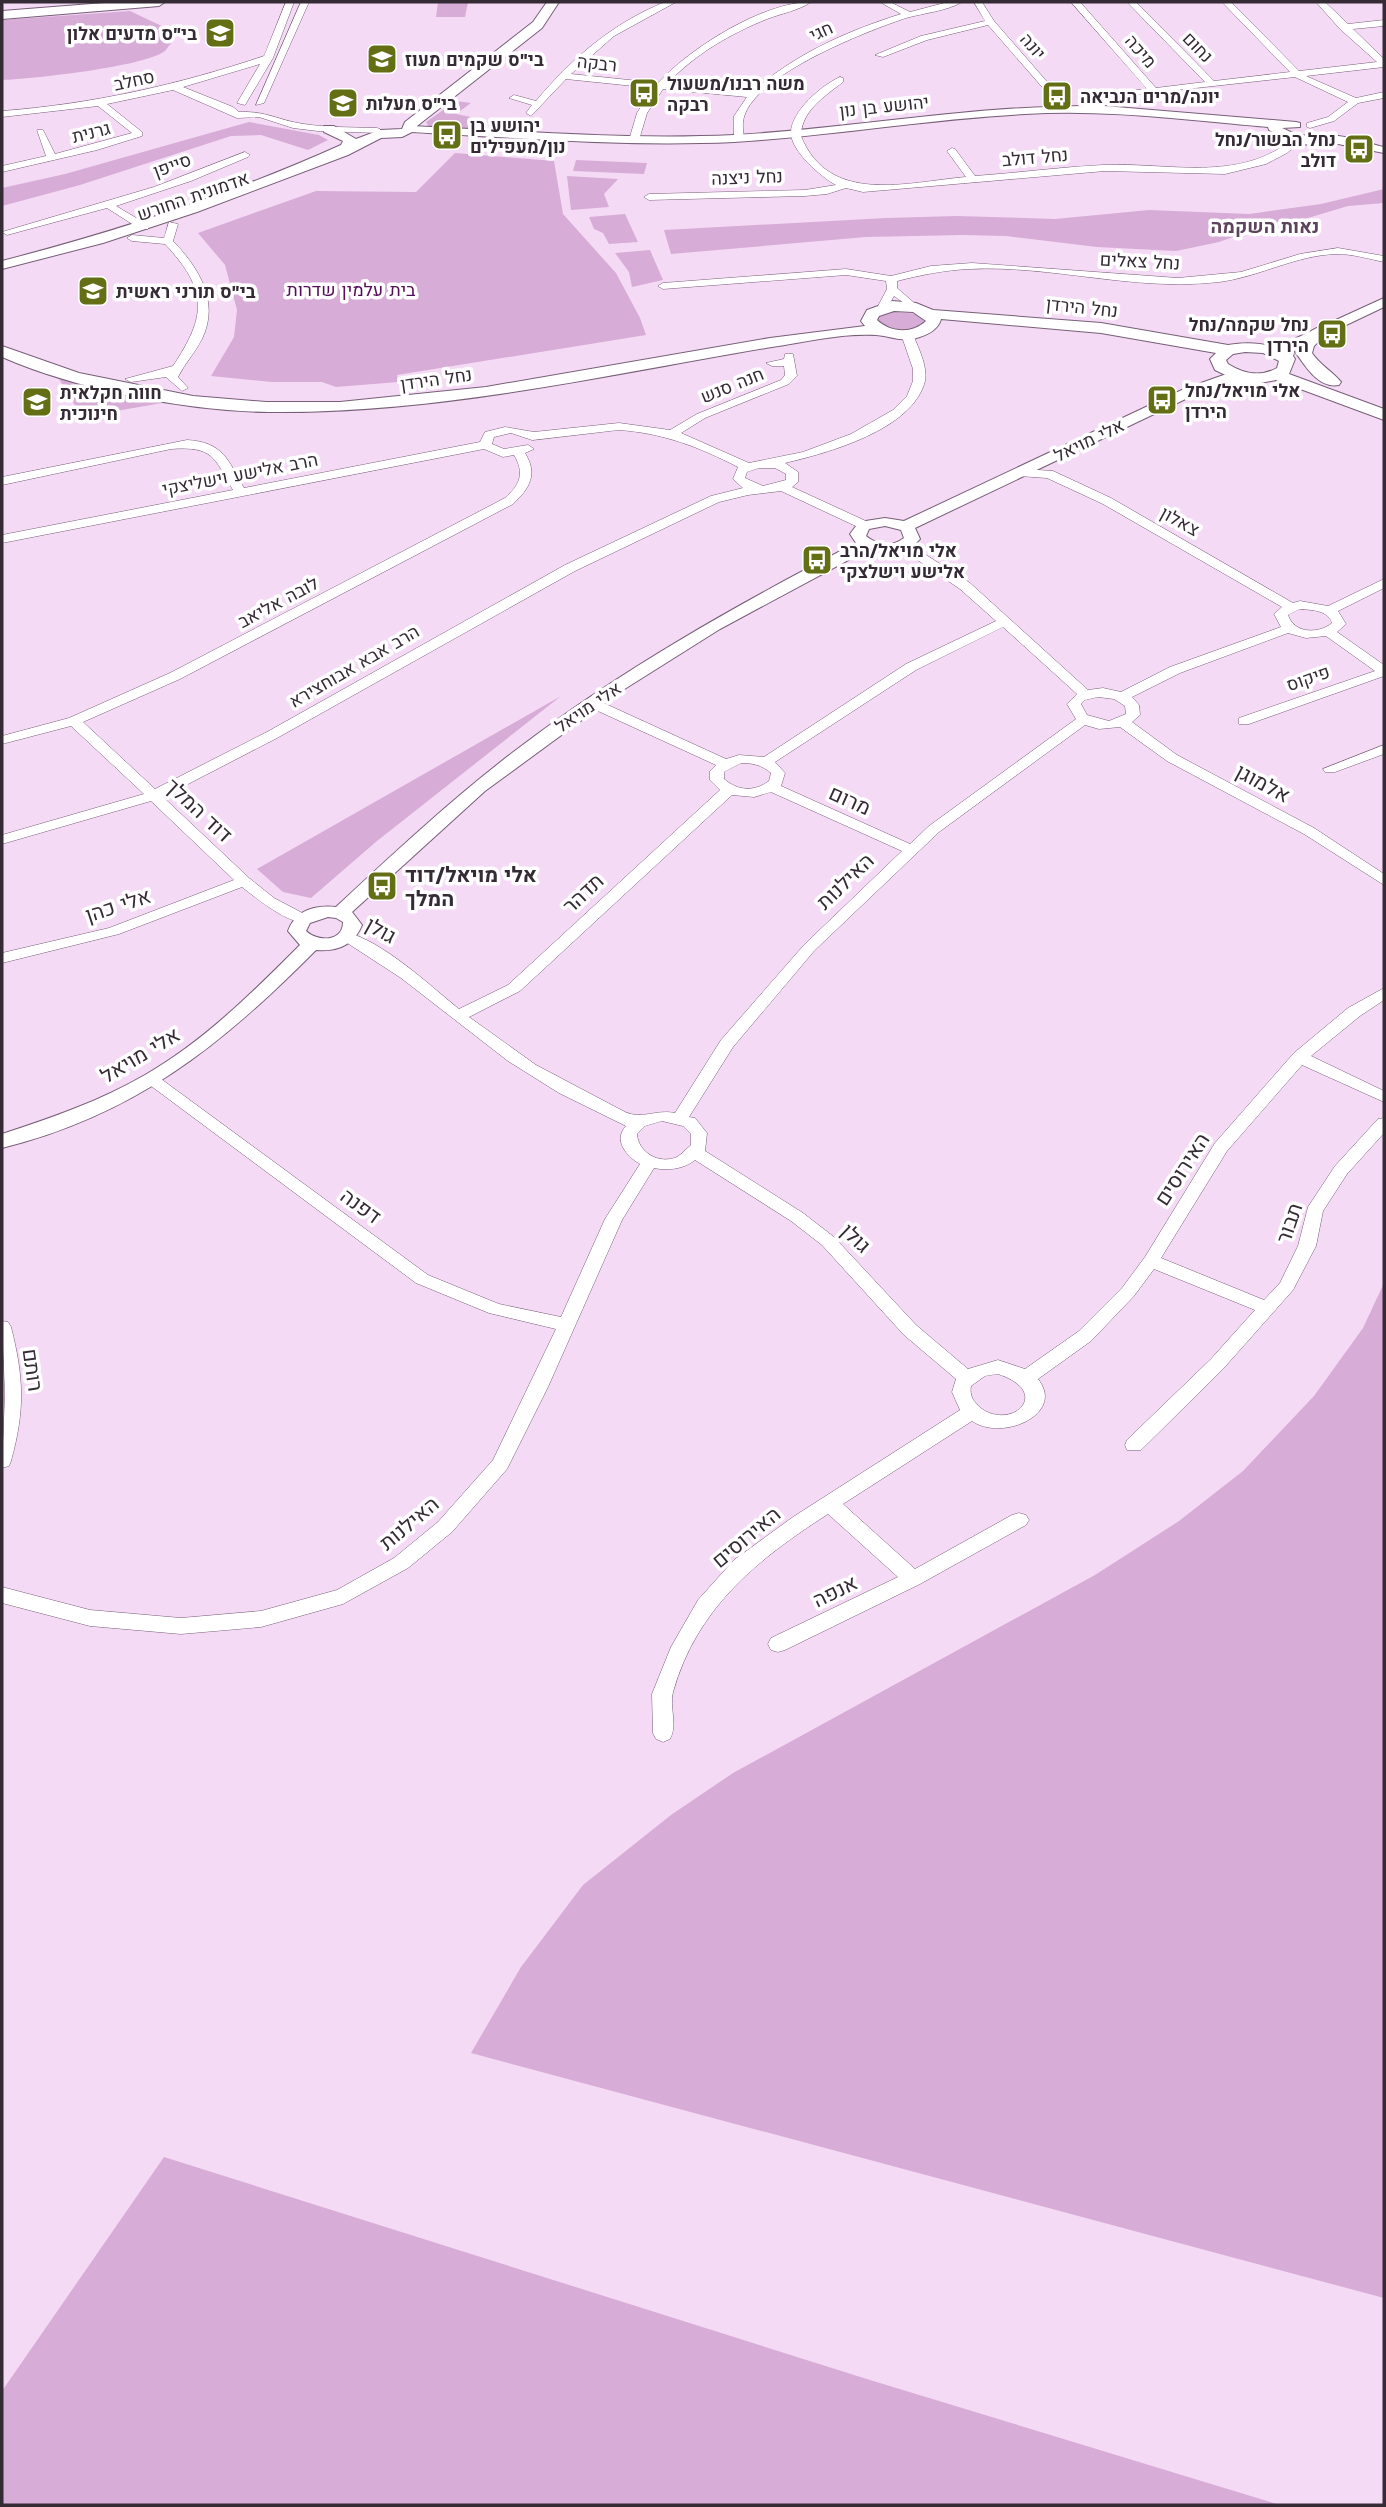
<svg xmlns="http://www.w3.org/2000/svg" width="1386" height="2507" viewBox="0 0 1386 2507" font-family="'Work Sans',Heebo,sans-serif">
	<style>
		.green { fill: #d7acd7 }
		.lines { fill: none; stroke-linecap: round; stroke-linejoin: round }
		.minor-casing { stroke: #775f77; stroke-width: 1 }
		.tertiary-casing { stroke: #775f77; stroke-width: 2 }
		.secondary-casing { stroke: #775f77; stroke-width: 2 }
		.minor { fill: #fff; fill-rule: evenodd }
		.tertiary { fill: #fff; fill-rule: evenodd }
		.secondary { fill: #fff; fill-rule: evenodd }
		.labels { text-anchor: middle; dominant-baseline: central; stroke-width: 7; stroke-linejoin: round; paint-order: stroke }
		.far-street-label { font-size: 18px; fill: #352b35; stroke: #fff }
		.far-poi-label { font-size: 18px; font-weight: bold; fill: #352b35; stroke: #fff; text-anchor: start }
		.far-park-label { font-size: 18px; fill: #560d59; stroke: #fff }
		.far-neighbourhood-label { font-size: 19px; font-weight: bold; fill: #5c455c; stroke: #fff }
		.street-label { font-size: 21px; fill: #352b35; stroke: #fff }
		.poi-label { font-size: 21px; font-weight: bold; fill: #352b35; stroke: #fff; text-anchor: start }
	</style>
	<rect width="100%" height="100%" fill="#f5daf5"/>
	<path class="green" d="M438,2H468L465,17H436Z
		M130,11L168,29L172,42C171,43 166,50 165,51C143,67 32,79 2,80V20Z
		M456,101L471,103L456,114L471,117L469,128L428,126L426,122Z
		M249,122L319,135L328,140L308,150L261,135L231,136L80,185L2,206V188L65,174Z
		M455,153L554,161L563,214L616,273L640,318L646,335L397,375L398,382L336,387L322,382H272L211,376L234,337L237,310L225,265L198,233L316,191L416,192Z
		M576,160L647,163L644,174L573,171Z
		M567,176L618,179L604,194L609,207L571,210Z
		M1384,189V203L1348,206L1308,218L1259,224V228L1219,242L1176,251L1097,247L1006,236L962,235L866,237L671,254L664,230L886,218L957,216L1055,219L1149,210L1249,214L1321,204Z
		M625,214L638,242L609,244L603,233L594,229L589,217Z
		M650,250L663,280L632,287L629,272L615,253Z
		M887,311L918,314L924,321L922,324C904,334 893,329 875,322L877,315Z
		M59,379L162,403L82,417Z
		M561,696L377,841L311,898L283,892L257,869Z
		M1384,1283V2298L471,2053L521,1967L583,1885L671,1815L733,1773L1095,1575L1179,1521L1243,1471L1314,1396L1363,1328Z
		M164,2157L870,2380L1280,2505H2V2391Z"/>
	<g class="lines">
		<g class="minor-casing">
			<path id="minor" d="M286,2H294L273,58L245,105L237,103L260,64L183,87L233,107L239,112C262,111 272,117 293,122C320,128 350,127 377,128L380,129V133L318,131L293,128L259,117L237,118L173,90L107,104L142,132V136L97,150L2,172V166L46,156L37,130H43L55,154L132,133L98,106L2,117V111C92,104 178,85 264,56Z
				M301,2H309L264,103L256,105Z
				M665,2H676L614,36L571,74L658,83C690,48 763,2 811,2C800,10 780,14 767,19C730,34 695,54 667,84L752,92C795,54 847,31 901,14L880,2H890L910,12L948,2H962C947,11 924,13 906,18C867,31 756,74 744,117C742,123 743,131 744,138L739,141L734,138V116L747,97L663,89L647,113L639,140L634,143L629,140L637,113L653,88L566,79L531,116L526,113L532,105L509,98L514,95L536,101C572,58 613,23 665,2Z
				M974,2H982L994,21L1069,107V111H1063L988,25L927,40L883,57L875,55L921,36L985,21Z
				M1071,2H1080L1156,88L1205,82L1127,2H1136L1214,81L1290,72L1222,2H1231L1299,71L1377,62L1340,29L1316,2H1325L1348,24L1384,20V26L1353,29L1384,59V67L1306,76L1356,98L1384,92V98L1358,103L1334,121L1310,128L1307,127V123L1328,117L1348,102L1295,77L1105,98L1103,96L1108,93L1147,89Z
				M840,77L843,78V82C825,96 801,111 801,136C829,206 908,182 966,177L947,151L952,148L955,149L975,176C1018,173 1061,167 1103,165C1168,162 1239,184 1294,138L1302,140L1287,153L1266,164L1225,174L1105,171L863,192L846,188L827,194L805,196L649,200L644,197L649,194L805,190L836,185C821,177 791,151 791,133C791,111 822,85 840,77Z
				M245,152L250,155L248,157L191,181L116,206L148,225V229H140L107,208L7,235L2,232L154,187Z
				M169,222L178,224L173,241C199,268 220,302 202,339C195,353 185,363 178,377L188,388L182,391L166,377L131,382L125,379L173,366C207,315 208,290 165,244L132,241L127,238L132,235L164,238Z
				M1338,248L1384,256V262C1369,259 1353,254 1337,254C1296,255 1259,277 1219,282C1135,292 1053,265 970,269C945,270 921,275 897,281V288L919,307L914,310L894,296L886,310H878L877,308L887,289L886,281L846,275L663,289L658,286L663,283L846,269L891,276L931,266L972,263L1178,278L1241,272L1300,254Z
				M907,331L913,334C918,348 928,366 925,381C913,430 827,453 785,463L798,472V482L792,487L868,522V528H860L781,491L748,495L719,502L575,571L277,738L163,797L249,878L274,898L308,916L311,919L308,922C290,926 256,898 242,887L119,934L2,963V953L109,928L234,880L151,801L2,844V835L144,794L71,726L2,744V736L69,718L170,673L505,498C520,485 525,473 514,455L503,457L484,449L2,543V535L233,490C214,457 213,446 171,449L2,485V477L187,440C223,442 228,460 244,488L480,442L485,432L505,427L534,432L619,423L670,430L697,414L781,380L785,375L784,366H772L766,363L784,359L785,354H793L797,376L789,384L705,418L681,433L749,463L803,452L851,434L893,410L907,396L913,381V369L901,334ZM619,430C663,433 699,447 738,467L733,479L743,488L711,496L565,565L267,732L155,789L83,722L180,679L513,504C530,488 538,474 525,453L534,449L528,445L504,449L492,444L494,437L511,433L532,440ZM759,468H775L786,474V480L763,486L745,478L747,472Z
				M1023,469L1053,471L1111,498L1293,603L1300,601L1328,606L1384,579V588L1338,611L1346,624L1337,632L1384,665V676L1249,724H1239V718L1375,671L1326,636L1306,638L1288,633L1180,673L1132,697L1139,705L1140,715L1132,722L1177,755L1314,828L1384,874V885L1304,834L1167,761L1120,727L1099,729L1085,725L939,832L814,951L733,1047L689,1117L695,1118L707,1133L705,1151L803,1213L834,1237L916,1325L968,1369L998,1360L1025,1369L1079,1331L1122,1288L1145,1257L1215,1143L1294,1053L1348,1008L1384,988V1000L1360,1016L1311,1056L1384,1091V1102L1302,1065L1227,1151L1161,1258L1264,1300L1280,1283L1298,1246L1308,1207L1335,1166L1378,1119L1384,1118V1133L1347,1174L1323,1211L1316,1246L1293,1290L1223,1369L1141,1450H1127L1125,1445L1127,1440L1211,1359L1255,1310L1154,1269L1134,1296L1091,1341L1038,1379C1066,1414 1002,1442 972,1421L843,1504L915,1569L1012,1515L1019,1513L1026,1515L1029,1520L1026,1525L920,1584L785,1650L778,1652L771,1650L768,1644L771,1638L898,1577L828,1514C758,1559 697,1607 673,1692C669,1707 678,1725 670,1739L663,1742L656,1739L653,1733L652,1694L671,1647L698,1600L734,1560L793,1517L960,1410L952,1392L956,1379L904,1335L822,1245L791,1221L695,1160C684,1169 668,1171 654,1168L622,1220L548,1387L507,1469L452,1532L408,1568L343,1604L261,1627L181,1634L90,1626L2,1603V1587L90,1610L181,1618L261,1611L337,1590L394,1558L438,1522L493,1460L556,1329L489,1313L416,1283L143,1080L145,1076H157L428,1275L499,1304L561,1317L605,1219L640,1164C626,1156 613,1140 626,1126L559,1093L508,1061L401,978L338,937L346,932C384,942 428,984 459,1009L508,985L720,790L710,780V771L716,765L587,706V700H597L726,759L739,755L764,757L906,664L996,621L960,589L900,548L898,545L904,541L970,583L1088,690L1103,688L1121,692L1170,667L1281,627L1274,614L1282,607L1103,504L1047,478L1019,476V470ZM1300,609C1312,610 1328,610 1332,623C1319,634 1294,634 1288,615ZM1003,627L1077,694L1067,704L1076,719L929,826L910,844L781,786L785,773L775,762L916,670ZM1098,697L1114,699L1125,706L1126,714L1109,721L1087,715L1081,704L1085,700ZM741,763C753,763 762,765 771,773L769,781C754,792 738,791 724,779V772ZM771,792L902,851L804,945L721,1040L675,1113C656,1109 642,1120 625,1112L536,1065L469,1017L520,991L732,795L754,797ZM662,1121L683,1126L691,1134V1145C686,1149 682,1154 677,1157C659,1165 638,1152 637,1134L645,1126ZM998,1374C1053,1392 1013,1430 982,1409C974,1403 969,1396 971,1386L985,1376Z
				M1384,745V754L1335,772H1325L1323,769Z
				M2,1321L8,1322L11,1327C24,1378 25,1410 11,1461L9,1466L2,1468L5,1394Z"/>
		</g>
		<g class="tertiary-casing">
			<path id="tertiary" d="M1104,106L1296,122L1300,123V127L1282,128C1308,141 1306,133 1330,135C1348,136 1367,143 1384,147V153L1328,142L1317,145L1297,144L1269,130L1268,127C1186,120 1107,109 1025,114C927,119 831,136 734,142C626,147 519,138 411,132L405,129L411,126C519,131 626,140 734,135C858,128 980,104 1104,106Z
				M1384,298V307L1300,347L1294,351L1292,362L1287,363L1280,359V350L1290,341Z
				M1235,371L1242,375L1240,378L1194,395L915,528L920,539L912,547L893,553L867,550L720,629L623,690L485,791L352,912L362,925C354,945 337,952 316,950C222,1045 135,1115 2,1148V1134C51,1118 100,1101 145,1075C204,1041 253,992 300,945L288,931C296,910 315,905 336,907C395,852 453,798 516,750C622,669 738,604 856,543L850,534L859,522L885,518L904,521L1184,389ZM885,526L901,530L904,538C892,547 879,546 866,536L869,529ZM328,917L336,918L343,922C343,942 318,942 306,931L310,923Z"/>
		</g>
		<g class="secondary-casing">
			<path id="secondary" d="M117,2H165L159,6L2,19V11Z
				M547,2H559L542,28L417,126L418,129L402,137L381,138L348,155L197,212L103,243L2,269V261C118,231 232,194 341,145L343,141L324,132V126H334L356,139L380,130L402,129L405,122L533,22Z
				M892,301L916,303L933,310L1101,323L1228,345C1251,341 1272,343 1293,356L1295,359L1289,374L1384,409V420L1276,380L1189,397L1183,395L1181,392L1183,389L1234,379L1215,370L1210,359L1216,353L1101,333L941,319C938,331 925,336 913,339C899,341 889,336 876,335C842,333 805,342 772,347C605,375 439,414 269,412C186,411 78,390 2,357V346L79,373L193,396L266,402H340L486,387L770,338L865,326L861,321L867,310ZM894,311L913,312L926,321C912,334 891,333 877,320L879,316ZM1245,352L1263,353L1279,361L1277,368C1261,377 1244,374 1228,364L1226,360L1233,354Z
				M1320,327L1328,332L1314,346L1312,353C1320,365 1332,371 1341,382L1339,385C1319,389 1306,367 1296,353C1300,342 1308,330 1320,327Z"/>
		</g>
		<use href="#minor" class="minor"/>
		<use href="#tertiary" class="tertiary"/>
		<use href="#secondary" class="secondary"/>
	</g>
	<defs>
		<g id="school-square" transform="scale(1.575)"><rect x="-9" y="-9" width="18" height="18" rx="4" fill="#636e15" stroke="#fff"/><path d="M0-5L7-2L0 1L-7-2ZM-4 1L0 2.5L4 1V4Q0 6-4 4Z" fill="#fff"/></g>
		<g id="bus-square" transform="scale(1.575)"><rect x="-9" y="-9" width="18" height="18" rx="4" fill="#636e15" stroke="#fff"/><path d="M-5-6H5V4H4V6H2V4H-2V6H-4V4H-5ZM-3.5-4V0h7V-4ZM-3.5 1.2v1.5H-2V1.2ZM2 1.2v1.5H3.5V1.2Z" fill="#fff"/></g>
	</defs>
	<g fill-rule="evenodd">
		<use href="#school-square" x="220" y="33"/>
		<use href="#school-square" x="382" y="59"/>
		<use href="#bus-square" x="644" y="93"/>
		<use href="#bus-square" x="1057" y="96"/>
		<use href="#school-square" x="343" y="103"/>
		<use href="#bus-square" x="447" y="135"/>
		<use href="#bus-square" x="1359" y="149"/>
		<use href="#school-square" x="93" y="291"/>
		<use href="#bus-square" x="1332" y="334"/>
		<use href="#bus-square" x="1162" y="400"/>
		<use href="#school-square" x="37" y="402"/>
		<use href="#bus-square" x="817" y="560"/>
		<use href="#bus-square" x="382" y="886"/>
	</g>
	<g class="labels">
		<g class="far-street-label">
			<text transform="translate(821 31) rotate(-24)">חגי</text>
			<text transform="translate(1033 46) rotate(49)">יונה</text>
			<text transform="translate(1198 47) rotate(46)">נחום</text>
			<text transform="translate(1141 51) rotate(49)">מיכה</text>
			<text transform="translate(597 63) rotate(6)">רבקה</text>
			<text transform="translate(134 80) rotate(-12)">סחלב</text>
			<text transform="translate(884 106) rotate(-6)">יהושע בן נון</text>
			<text transform="translate(91 132) rotate(-14)">גרנית</text>
			<text transform="translate(1035 157) rotate(-5)">נחל דולב</text>
			<text transform="translate(172 165) rotate(-20)">סייפן</text>
			<text transform="translate(747 177) rotate(-2)">נחל ניצנה</text>
			<text transform="translate(193 196) rotate(-19)">אדמונית החורש</text>
			<text transform="translate(1140 261) rotate(3)">נחל צאלים</text>
			<text transform="translate(1082 307) rotate(6)">נחל הירדן</text>
			<text transform="translate(436 379) rotate(-8)">נחל הירדן</text>
			<text transform="translate(732 385) rotate(-22)">חנה סנש</text>
			<text transform="translate(1089 440) rotate(-26)">אלי מויאל</text>
			<text transform="translate(240 474) rotate(-11)">הרב אלישע וישליצקי</text>
			<text transform="translate(1180 521) rotate(29)">צאלון</text>
			<text transform="translate(278 602) rotate(-28)">לובה אליאב</text>
			<text transform="translate(354 666) rotate(-30)">הרב אבא אבוחצירא</text>
			<text transform="translate(1308 678) rotate(-19)">פיקוס</text>
			<text transform="translate(588 707) rotate(-34)">אלי מויאל</text>
		</g>
		<g class="far-poi-label">
			<text x="197" y="33" text-anchor="end">בי"ס מדעים אלון</text>
			<text x="405" y="59">בי"ס שקמים מעוז</text>
			<text x="667" y="83">משה רבנו/משעול<tspan x="667" dy="21">רבקה</tspan></text>
			<text x="1080" y="96">יונה/מרים הנביאה</text>
			<text x="366" y="103">בי"ס מעלות</text>
			<text x="470" y="125">יהושע בן<tspan x="470" dy="21">נון/מעפילים</tspan></text>
			<text x="1336" y="139" text-anchor="end">נחל הבשור/נחל<tspan x="1336" dy="21">דולב</tspan></text>
			<text x="116" y="291">בי"ס תורני ראשית</text>
			<text x="1309" y="324" text-anchor="end">נחל שקמה/נחל<tspan x="1309" dy="21">הירדן</tspan></text>
			<text x="1185" y="390">אלי מויאל/נחל<tspan x="1185" dy="21">הירדן</tspan></text>
			<text x="60" y="392">חווה חקלאית<tspan x="60" dy="21">חינוכית</tspan></text>
			<text x="840" y="550">אלי מויאל/הרב<tspan x="840" dy="21">אלישע וישלצקי</tspan></text>
		</g>
		<g class="far-park-label">
			<text x="351" y="289">בית עלמין שדרות</text>
		</g>
		<g class="far-neighbourhood-label">
			<text x="1265" y="226">נאות השקמה</text>
		</g>
		<g class="street-label">
			<text transform="translate(1263 783) rotate(28)">אלמוגן</text>
			<text transform="translate(850 800) rotate(24)">מרום</text>
			<text transform="translate(199 810) rotate(43)">דוד המלך</text>
			<text transform="translate(845 881) rotate(-44)">האילנות</text>
			<text transform="translate(583 893) rotate(-43)">תדהר</text>
			<text transform="translate(118 905) rotate(-18)">אלי כהן</text>
			<text transform="translate(381 930) rotate(29)">גולן</text>
			<text transform="translate(140 1055) rotate(-31)">אלי מויאל</text>
			<text transform="translate(1182 1169) rotate(-57)">האירוסים</text>
			<text transform="translate(361 1206) rotate(36)">דפנה</text>
			<text transform="translate(1289 1223) rotate(-71)">תבור</text>
			<text transform="translate(856 1238) rotate(44)">גולן</text>
			<text transform="translate(33 1370) rotate(82)">רותם</text>
			<text transform="translate(409 1523) rotate(-40)">האילנות</text>
			<text transform="translate(746 1537) rotate(-40)">האירוסים</text>
			<text transform="translate(835 1591) rotate(-26)">אנפה</text>
		</g>
		<g class="poi-label">
			<text x="405" y="874">אלי מויאל/דוד<tspan x="405" dy="24">המלך</tspan></text>
		</g>
	</g>
	<rect width="1386" height="2507" fill="none" stroke="#352b35" stroke-width="7"/>
</svg>
